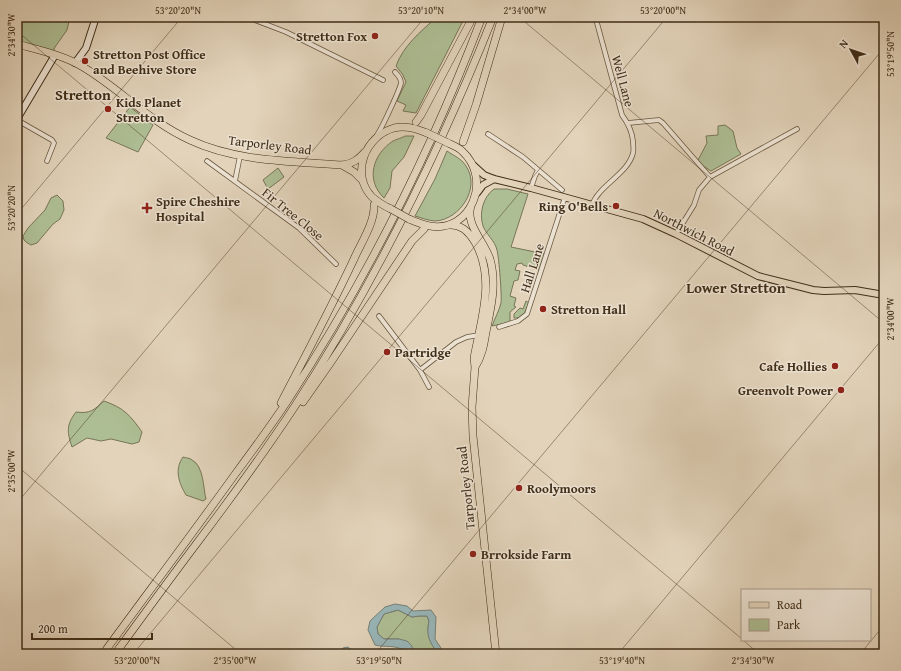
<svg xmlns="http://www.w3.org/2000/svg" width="901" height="671" viewBox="0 0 901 671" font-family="'Gentium Book Plus',serif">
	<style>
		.green { fill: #aebe94; stroke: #777656 }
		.water { fill: #98b6b9; stroke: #758079 }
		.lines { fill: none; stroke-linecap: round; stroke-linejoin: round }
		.minor-casing { stroke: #685740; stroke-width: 5.5 }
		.secondary-casing { stroke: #402e18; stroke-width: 8 }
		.primary-casing { stroke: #402e18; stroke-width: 8 }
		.trunk-casing { stroke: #402e18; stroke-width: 8 }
		.motorway-casing { stroke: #402e18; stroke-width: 8 }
		.minor { stroke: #ece2d2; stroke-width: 4 }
		.secondary { stroke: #ece2d2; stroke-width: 6 }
		.primary { stroke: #e2d3ba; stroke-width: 6 }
		.trunk { stroke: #e2d3ba; stroke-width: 7 }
		.motorway { stroke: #e2d3ba; stroke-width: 7 }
		.trunk-bridge-casing { stroke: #402e18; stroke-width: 8; stroke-linecap: butt }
		.trunk-bridge { stroke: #e2d3ba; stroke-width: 7 }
		.ticks { fill: none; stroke: #402e18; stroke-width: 1; stroke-opacity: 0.45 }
		.poi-dot { fill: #8f2418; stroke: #ece2d2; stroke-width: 1.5 }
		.labels { text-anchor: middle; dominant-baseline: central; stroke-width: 3; stroke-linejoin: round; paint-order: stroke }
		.poi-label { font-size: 13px; font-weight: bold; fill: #402e18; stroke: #ece2d2; text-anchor: start }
		.street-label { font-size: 13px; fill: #402e18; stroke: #ece2d2 }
		.quarter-label { font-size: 15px; font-weight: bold; fill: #402e18; stroke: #ece2d2 }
		.neatline { fill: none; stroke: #402e18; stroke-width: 1.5 }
		.ticks-label { font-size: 10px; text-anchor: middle; fill: #402e18 }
	</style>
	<rect width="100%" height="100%" fill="#e2d3ba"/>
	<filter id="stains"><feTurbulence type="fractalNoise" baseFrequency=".005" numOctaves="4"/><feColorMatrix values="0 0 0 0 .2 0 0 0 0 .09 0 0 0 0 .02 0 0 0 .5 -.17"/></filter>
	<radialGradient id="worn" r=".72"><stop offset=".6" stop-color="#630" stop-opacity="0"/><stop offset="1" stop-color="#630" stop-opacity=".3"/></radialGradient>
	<path class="green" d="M17,17H70L67,30L55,47L52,54L17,44Z
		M437,17H465L416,113L403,111L406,105L397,101L406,82L403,75L396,66C403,46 421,31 437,17Z
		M130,107L153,125L138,152L106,138Z
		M725,125L733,131L737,148L741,154L711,171L697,162L707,143L706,136L718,135V126Z
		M405,136H414L404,157L392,171L390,188L384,198C365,180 373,154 393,141C397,139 402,138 405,136Z
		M447,151C454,156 461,158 466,166C481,188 460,219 436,221C429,221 422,218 415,216L435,179Z
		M278,168L284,177L268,189L263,180Z
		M494,189H507L528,194L511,247L545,254L539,270L523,265L522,263L517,264L515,270L520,271L518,280L514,281L510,296L516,298L514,306L516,307L510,312V322L492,326C495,318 499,311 501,303C502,296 499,258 497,250C495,241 486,234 483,226C479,213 483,197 494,189Z
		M57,195L63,201L64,210L60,219L53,224L37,243L31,245L26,242L24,240L23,236L28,228L45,210L51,198Z
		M526,301L529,303L524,314L519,318H514V314L520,308L523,309Z
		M104,401C124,408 130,415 142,432L139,442L132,444L111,439L101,441L87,438L72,447C67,432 66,425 76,412C90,414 94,410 104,401Z
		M183,457C186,458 190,458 192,460C204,466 203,488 206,499L203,501L186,495C179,483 174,470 183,457Z
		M398,610L412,617L419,616H427L429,621C426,636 430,641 438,654H413V652L399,639H384L378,634L377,627L384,614Z"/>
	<path class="water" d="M395,604L407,606L413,611L431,610L436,617L435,639L445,654H438C429,641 426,636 429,621L427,616H419L412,617L398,610L384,614L377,627L378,634L384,639H399L407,641L412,646L413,654H405V651C394,644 387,648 375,645L368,630L370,621L385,607Z
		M348,647L356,654H336L343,648Z"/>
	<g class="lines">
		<g class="minor-casing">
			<path id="minor" d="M247,17L286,32L383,80
				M17,120L52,140L54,143L47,161
				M628,123L659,120L663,123L710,177
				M488,134L523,157L562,190
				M377,135C382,128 400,89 401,83C401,79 398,75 395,72
				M207,161L299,228L336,264
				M235,181L240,156
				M531,188L535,176L538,170
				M592,205C599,185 628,174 633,153C634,150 633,145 633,141C632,131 628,123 622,115L597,23L598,17
				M676,234L694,205L699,190L710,177L797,129
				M379,316L420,370L429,387
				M499,327L518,321L527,314L565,197
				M420,370L456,342L467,337L480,335"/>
		</g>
		<g class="secondary-casing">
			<path id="secondary" d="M75,63L86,48L96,17
				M17,119L55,55"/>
		</g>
		<g class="primary-casing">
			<path id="primary" d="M473,165L484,175L494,179L531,188L643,219L676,234L758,276L813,290L824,291L855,290L884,295
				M477,193L483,185L494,179"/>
		</g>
		<g class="trunk-casing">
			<path id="trunk" d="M17,44C39,50 63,55 83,67C120,89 150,122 190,140C237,162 291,161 342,165C352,164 358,160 365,152
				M342,165L354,172L363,181
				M471,206C465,224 484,241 490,259C497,284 491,308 486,332C484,345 482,356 475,367
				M391,209C384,206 378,202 372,197C350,174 365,136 394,128C406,125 417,129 427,133
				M409,219C416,222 423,225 430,226C471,233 493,179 462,151C458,147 452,145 446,142
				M448,225C461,224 468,231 475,242C496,279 481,319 474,358L475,367L472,407L473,436L496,654"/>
		</g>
		<g class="motorway-casing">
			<path id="motorway" d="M416,122L421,115L473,17
				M463,142L476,105L502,17
				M303,402L331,362L412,241L424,229
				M281,403C306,355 331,308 354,259C361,243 375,222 374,205
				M103,654C147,594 192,534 236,473C253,450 270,427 286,403C365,282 431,152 482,17
				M115,654C142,617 169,580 197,543C231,498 264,453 295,406C374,284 439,153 493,17"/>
		</g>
		<use href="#minor" class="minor"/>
		<use href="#secondary" class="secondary"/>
		<use href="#primary" class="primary"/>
		<use href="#trunk" class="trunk"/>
		<use href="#motorway" class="motorway"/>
		<g class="trunk-bridge-casing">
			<path id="trunk-bridge" d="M427,133L446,142
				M391,209L409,219"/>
		</g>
		<use href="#trunk-bridge" class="trunk-bridge"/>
	</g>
	<path class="ticks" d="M519,17L884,323M17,31L742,639M17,214L182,17M17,466L241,654M17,503L425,17M743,640L759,654M133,654L667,17M375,654L884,48M618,654L884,337M860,654L884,625"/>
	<g class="poi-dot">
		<circle cx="375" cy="36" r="4"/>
		<circle cx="85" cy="61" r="4"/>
		<circle cx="108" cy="109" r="4"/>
		<circle cx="616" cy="206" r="4"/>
		<path d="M145 202h4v4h4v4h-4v4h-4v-4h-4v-4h4z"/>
		<circle cx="543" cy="309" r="4"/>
		<circle cx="387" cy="352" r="4"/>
		<circle cx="835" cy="366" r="4"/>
		<circle cx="841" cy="390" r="4"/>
		<circle cx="519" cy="488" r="4"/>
		<circle cx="473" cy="554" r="4"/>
	</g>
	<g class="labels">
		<g class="poi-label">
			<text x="367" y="36" text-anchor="end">Stretton Fox</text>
			<text x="93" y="54">Stretton Post Office<tspan x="93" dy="15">and Beehive Store</tspan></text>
			<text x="116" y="102">Kids Planet<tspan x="116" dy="15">Stretton</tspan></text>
			<text x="156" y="201">Spire Cheshire<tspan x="156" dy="15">Hospital</tspan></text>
			<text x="608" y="206" text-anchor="end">Ring O'Bells</text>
			<text x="551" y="309">Stretton Hall</text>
			<text x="395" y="352">Partridge</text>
			<text x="827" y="366" text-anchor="end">Cafe Hollies</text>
			<text x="833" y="390" text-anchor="end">Greenvolt Power</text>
			<text x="527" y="488">Roolymoors</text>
			<text x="481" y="554">Brrokside Farm</text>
		</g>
		<g class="street-label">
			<text transform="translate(623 81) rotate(75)">Well Lane</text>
			<text transform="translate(270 145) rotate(7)">Tarporley Road</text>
			<text transform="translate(293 214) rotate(39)">Fir Tree Close</text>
			<text transform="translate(694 232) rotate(27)">Northwich Road</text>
			<text transform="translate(532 268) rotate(-72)">Hall Lane</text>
			<text transform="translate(466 488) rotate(-96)">Tarporley Road</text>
		</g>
		<g class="quarter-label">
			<text x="83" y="94">Stretton</text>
			<text x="736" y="287">Lower Stretton</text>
		</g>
	</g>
	<rect width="901" height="671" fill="none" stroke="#e2d3ba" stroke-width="44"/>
	<rect x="741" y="589" width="130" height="52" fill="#ece2d2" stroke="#a79a88"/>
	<rect x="749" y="602" width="20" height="6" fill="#e2d3ba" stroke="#a79a88"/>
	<text x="777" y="609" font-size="12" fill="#402e18">Road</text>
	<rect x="749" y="619" width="20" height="12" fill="#aebe94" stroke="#a79a88"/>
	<text x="777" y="629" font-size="12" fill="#402e18">Park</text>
	<g transform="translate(851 50) rotate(310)" stroke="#ece2d2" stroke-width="3" paint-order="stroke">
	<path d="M0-3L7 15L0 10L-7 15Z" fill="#402e18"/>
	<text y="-6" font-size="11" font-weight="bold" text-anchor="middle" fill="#402e18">N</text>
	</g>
	<path d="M32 633v6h120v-6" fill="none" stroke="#402e18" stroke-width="2"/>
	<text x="38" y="633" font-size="12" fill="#402e18" stroke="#ece2d2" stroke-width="3" paint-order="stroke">200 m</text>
	<rect x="22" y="22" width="857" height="627" class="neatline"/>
	<g class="ticks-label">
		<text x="178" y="14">53°20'20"N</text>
		<text x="421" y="14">53°20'10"N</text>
		<text x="525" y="14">2°34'00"W</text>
		<text x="663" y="14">53°20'00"N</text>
		<text transform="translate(11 35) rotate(-90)" y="4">2°34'30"W</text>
		<text transform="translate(890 54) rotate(-90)" y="4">53°19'50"N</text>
		<text transform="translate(11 208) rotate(-90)" y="4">53°20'20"N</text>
		<text transform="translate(890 319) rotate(-90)" y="4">2°34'00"W</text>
		<text transform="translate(11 471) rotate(-90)" y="4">2°35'00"W</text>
		<text x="137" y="664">53°20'00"N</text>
		<text x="235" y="664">2°35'00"W</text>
		<text x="379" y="664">53°19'50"N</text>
		<text x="622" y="664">53°19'40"N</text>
		<text x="753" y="664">2°34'30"W</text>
	</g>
	<rect width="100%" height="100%" filter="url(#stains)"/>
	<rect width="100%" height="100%" fill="url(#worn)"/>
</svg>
